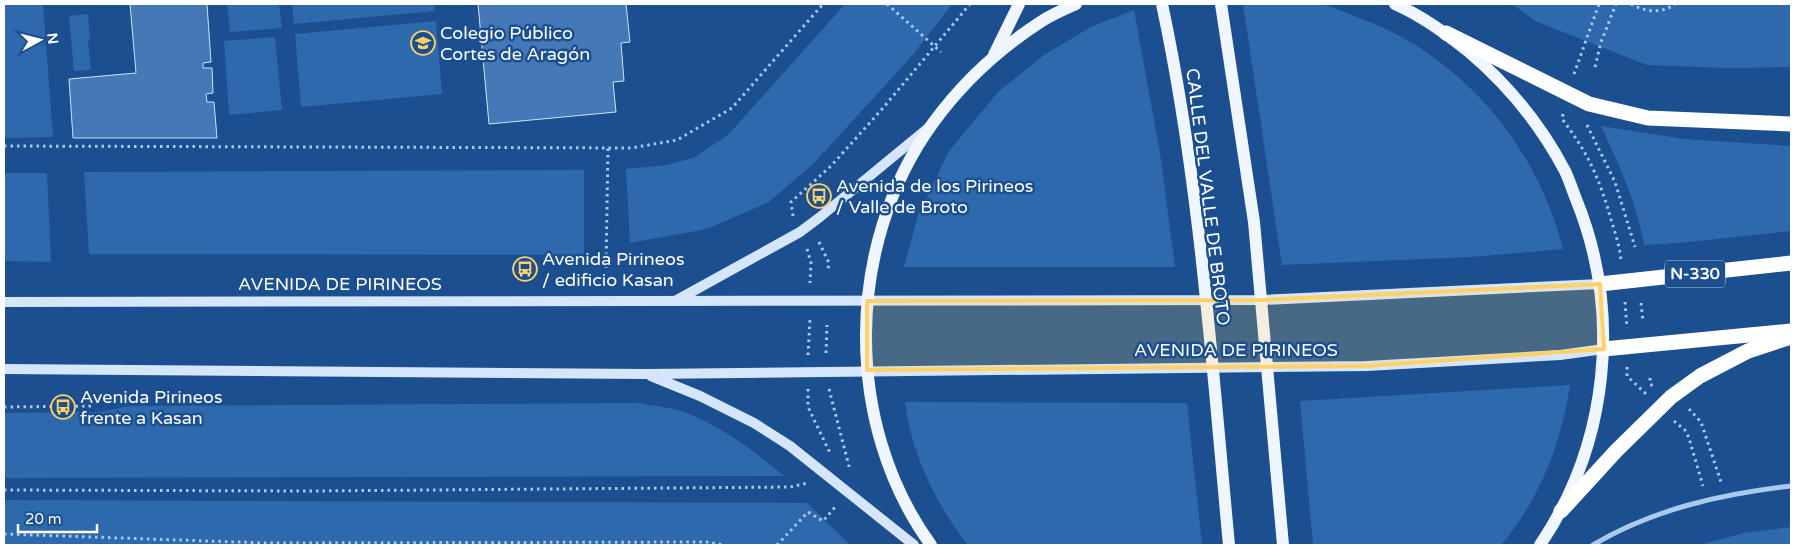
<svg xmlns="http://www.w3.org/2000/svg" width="1795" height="549" viewBox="0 0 1795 549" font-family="'Varela Round',sans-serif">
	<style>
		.green { fill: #2e69ad }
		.building { fill: #4478b7; stroke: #cfe3fa }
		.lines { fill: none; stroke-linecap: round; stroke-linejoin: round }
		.path { stroke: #a9c9ee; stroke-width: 3; stroke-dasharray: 2.5 4; stroke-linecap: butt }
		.street { stroke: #a9c9ee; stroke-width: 5 }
		.secondary { stroke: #d6e6fa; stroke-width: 10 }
		.primary { stroke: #f0f6ff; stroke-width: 12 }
		.highway { stroke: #fff; stroke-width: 15 }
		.marked { fill: #ffd166; fill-opacity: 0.2; stroke: #ffd166; stroke-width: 4; stroke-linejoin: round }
		.labels { text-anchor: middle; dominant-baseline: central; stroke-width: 5; stroke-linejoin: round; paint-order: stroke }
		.shield { fill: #1b4f8f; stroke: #bbcadd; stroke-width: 1 }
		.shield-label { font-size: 16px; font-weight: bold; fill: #fff }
		.poi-label { font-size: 18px; fill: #fff; stroke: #1b4f8f; text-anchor: start }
		.street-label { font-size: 18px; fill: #fff; stroke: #1b4f8f }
	</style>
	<rect width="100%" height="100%" fill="#1b4f8f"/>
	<path class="green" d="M4,4H43L53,137L4,138Z
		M227,4H279L282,28L230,32Z
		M292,4H434L435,11L294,24Z
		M845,4H952L912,56L814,163L769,202L707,229L630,243L626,169L668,165L695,157L728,135Z
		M1243,4C1261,4 1278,4 1296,4C1303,4 1312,3 1319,4C1333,6 1348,14 1362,19C1462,56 1537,146 1563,249L1471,257L1282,265Z
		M1512,4H1791V67L1726,68L1647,65L1535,21Z
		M1134,10L1160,153L1175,267H904L918,215L949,151L998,92L1044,55L1091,27Z
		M88,14L90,39L88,40L91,70L74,71L69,16Z
		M436,21L442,94L301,107L295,34Z
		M275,37L282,110L229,115L224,41Z
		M1601,126L1684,139L1791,146V231L1679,243L1644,245C1637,203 1619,165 1601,126Z
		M584,170V255L89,254L84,172Z
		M4,173H47L51,262L4,261Z
		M1570,385C1562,442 1539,501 1501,545H1313L1300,401Z
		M905,402L1187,403L1202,545H968C936,505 911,453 905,402Z
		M638,403C653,406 670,407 684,412C720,426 754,450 784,476L4,478V413L100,412L130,406Z
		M4,500L807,503L850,545H4Z
		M1791,527V545H1700L1743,533Z"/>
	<path class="building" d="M130,4H207L211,62L203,63V68H212L213,93L206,94L207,102H214L217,138H73L69,79L136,73Z
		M478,4H626L630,42L621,43L624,81L613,82L616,112L489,124Z"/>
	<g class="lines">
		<path class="path" d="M887,4L941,52
			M1631,4C1645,12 1662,14 1675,4
			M1595,67L1601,42L1616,4
			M1574,74L1599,4
			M1563,114L1562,119C1589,154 1600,180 1612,223C1616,235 1620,248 1621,261
			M1587,125L1615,182L1635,247
			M4,146L631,148L677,140L732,108L823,4
			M793,216L791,202L831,166L883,108L970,4
			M819,242L829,263L828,269
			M807,249L811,263L810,283
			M606,268L608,147
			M1625,302L1627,328
			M1641,303L1643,322
			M826,353L827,325
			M808,355L810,319
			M1627,367V376L1646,394
			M1650,378V384L1653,386
			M808,389V407L830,453
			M829,389L850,470
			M4,407L93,406
			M1689,409L1701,422L1721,482
			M1674,421L1686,431L1689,438L1703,486
			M4,490L312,491L790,487L808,483
			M4,534L266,543L706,542L724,545
			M777,545L808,512L823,521L836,506"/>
		<path class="street" d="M1593,545C1653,509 1722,494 1791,486"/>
		<path class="secondary" d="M677,300L800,232L820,217L928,128
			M4,302L1262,300L1600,284
			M4,369L646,374L1367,366L1560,355L1604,349
			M651,376L700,396L754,423L790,446L914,545"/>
		<path class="primary" d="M1162,4C1200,182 1212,365 1229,545
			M1221,4L1254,222L1283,545
			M1395,4C1422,16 1445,33 1468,51C1507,84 1541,125 1565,171C1569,179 1572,189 1576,199C1622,312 1609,443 1540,545
			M994,55L1019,4
			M931,545C843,424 845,244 933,123C962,83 1000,48 1042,21C1053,14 1065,9 1076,4"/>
		<path class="highway" d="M1446,33L1589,104L1648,118L1791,124
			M1600,284L1791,263
			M1604,349L1791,331
			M1561,511L1616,451L1671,397L1700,376L1748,351L1791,337"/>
	</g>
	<path class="marked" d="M1600,284L1604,349L1367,366L867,370V301L1262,300Z"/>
	<defs>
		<g id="school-ring" transform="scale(1.25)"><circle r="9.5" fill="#1b4f8f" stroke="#ffd166" stroke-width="1.5"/><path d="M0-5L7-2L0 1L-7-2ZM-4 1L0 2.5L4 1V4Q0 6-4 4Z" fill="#ffd166"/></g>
		<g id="bus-ring" transform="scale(1.25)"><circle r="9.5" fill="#1b4f8f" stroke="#ffd166" stroke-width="1.5"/><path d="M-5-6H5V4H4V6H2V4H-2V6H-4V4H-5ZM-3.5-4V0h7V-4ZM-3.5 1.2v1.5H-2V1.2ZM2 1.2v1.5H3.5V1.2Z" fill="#ffd166"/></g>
	</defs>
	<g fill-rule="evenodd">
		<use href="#school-ring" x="423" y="43"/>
		<use href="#bus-ring" x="819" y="196"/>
		<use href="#bus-ring" x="525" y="269"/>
		<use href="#bus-ring" x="63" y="407"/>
	</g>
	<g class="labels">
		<rect class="shield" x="1665" y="260.5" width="60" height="27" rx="4"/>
		<g class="shield-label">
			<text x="1695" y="274">N-330</text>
		</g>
		<g class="poi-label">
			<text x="440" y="33">Colegio Público<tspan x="440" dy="21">Cortes de Aragón</tspan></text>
			<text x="836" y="186">Avenida de los Pirineos<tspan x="836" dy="21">/ Valle de Broto</tspan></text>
			<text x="542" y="259">Avenida Pirineos<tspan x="542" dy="21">/ edificio Kasan</tspan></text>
			<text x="80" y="397">Avenida Pirineos<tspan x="80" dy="21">frente a Kasan</tspan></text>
		</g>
		<g class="street-label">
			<text transform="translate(1208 197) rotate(83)">CALLE DEL VALLE DE BROTO</text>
			<text x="340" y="284">AVENIDA DE PIRINEOS</text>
			<text x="1236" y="350">AVENIDA DE PIRINEOS</text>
		</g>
	</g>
	<rect width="1795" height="549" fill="none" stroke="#ffffff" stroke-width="10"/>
	<g transform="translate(40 40) rotate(83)" stroke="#1b4f8f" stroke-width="4" paint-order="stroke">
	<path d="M0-4L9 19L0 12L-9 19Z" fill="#ffffff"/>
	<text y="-8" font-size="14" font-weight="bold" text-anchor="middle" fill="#ffffff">N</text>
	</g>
	<path d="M18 524v8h79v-8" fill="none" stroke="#ffffff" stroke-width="2.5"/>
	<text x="25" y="524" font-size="15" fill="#ffffff" stroke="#1b4f8f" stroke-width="4" paint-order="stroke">20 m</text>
</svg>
